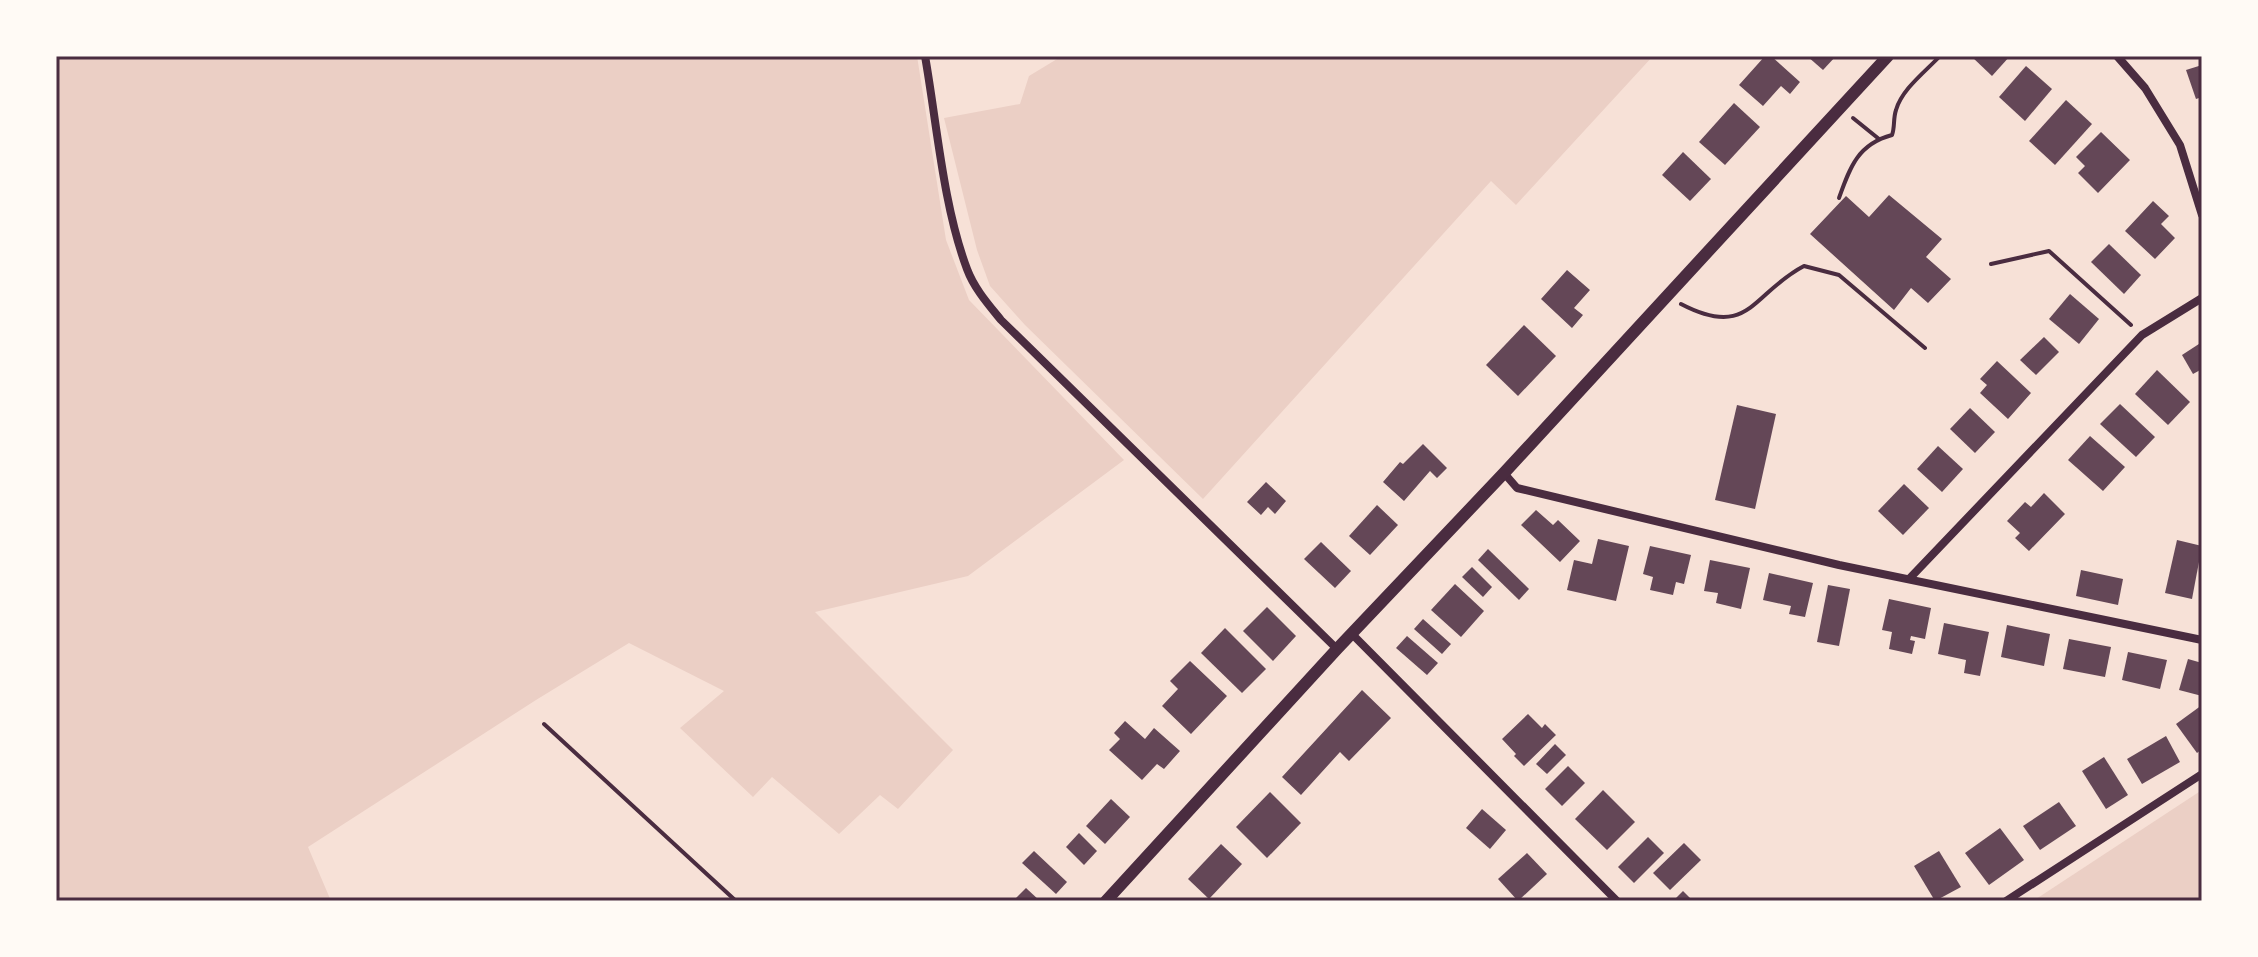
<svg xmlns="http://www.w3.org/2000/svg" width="2258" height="957" font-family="'Exo 2',sans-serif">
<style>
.green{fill:#ebcfc5}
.building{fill:#644757}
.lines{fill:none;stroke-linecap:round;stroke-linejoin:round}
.path{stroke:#4a2c40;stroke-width:4}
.service{stroke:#4a2c40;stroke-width:4}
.minor{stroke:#4a2c40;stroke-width:8}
.secondary{stroke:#4a2c40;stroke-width:12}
.neatline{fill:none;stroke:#4a2c40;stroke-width:3}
</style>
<rect width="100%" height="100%" fill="#f7e1d7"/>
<g class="green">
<polygon points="56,56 917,56 946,240 969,300 1124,460 968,576 815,612 953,750 898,809 880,795 839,834 772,777 753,797 680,728 724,691 629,643 536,700 308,847 331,901 56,901"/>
<polygon points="1062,56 1653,56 1516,205 1491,181 1203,499 1025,325 990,286 977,250 944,118 1020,104 1029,76"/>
<polygon points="2202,790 2202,901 2033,901"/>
</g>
<g class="building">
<polygon points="1765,56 1771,56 1800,82 1790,94 1781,86 1763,106 1739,85"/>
<polygon points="1807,56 1836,56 1823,70"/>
<polygon points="1971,56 2010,56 1992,76"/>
<polygon points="2202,65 2202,97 2196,99 2186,70"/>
<polygon points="2026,66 2052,89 2025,121 1999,97"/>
<polygon points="2066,100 2092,124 2055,165 2029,141"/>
<polygon points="1734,103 1760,127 1725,165 1699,142"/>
<polygon points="2101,132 2130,160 2098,193 2078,173 2085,166 2076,157"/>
<polygon points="1683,152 1711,179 1690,201 1662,175"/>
<polygon points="1889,195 1942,239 1926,257 1951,279 1928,303 1911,288 1894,310 1810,234 1846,196 1869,217"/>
<polygon points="2153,201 2169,216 2161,224 2175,238 2155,259 2125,231"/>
<polygon points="2109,244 2141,275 2124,294 2091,262"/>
<polygon points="1567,270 1590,290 1574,308 1583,315 1572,328 1541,299"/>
<polygon points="2070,294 2099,319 2079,344 2049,319"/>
<polygon points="1524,325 1556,356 1518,396 1486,365"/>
<polygon points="2044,337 2059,352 2036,375 2020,360"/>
<polygon points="2202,342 2202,369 2193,374 2182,355"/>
<polygon points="1997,361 2031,393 2008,419 1980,393 1987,385 1980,379"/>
<polygon points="2157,370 2190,402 2168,425 2135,394"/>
<polygon points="2120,404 2155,437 2136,457 2100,424"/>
<polygon points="1737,405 1776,414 1755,509 1715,500"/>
<polygon points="1970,408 1995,432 1975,453 1950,429"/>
<polygon points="2090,436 2125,467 2103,491 2068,460"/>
<polygon points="1423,444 1447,468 1437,478 1430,471 1404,501 1383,482 1400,462 1403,464"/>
<polygon points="1938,446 1963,469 1942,492 1917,469"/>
<polygon points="1266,482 1286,501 1275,514 1268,507 1261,515 1247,502"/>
<polygon points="1904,484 1929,508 1903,535 1878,511"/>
<polygon points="2044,493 2065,514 2029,551 2015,538 2020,533 2007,521 2025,502 2031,507"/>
<polygon points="1377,505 1398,525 1370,555 1349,536"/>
<polygon points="1536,510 1553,525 1558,520 1580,541 1560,562 1521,525"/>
<polygon points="1598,539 1629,546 1616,601 1567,590 1574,560 1592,564"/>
<polygon points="2177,540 2202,546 2192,599 2165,593"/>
<polygon points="1321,542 1351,571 1335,588 1304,559"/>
<polygon points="1650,546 1691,555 1684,584 1676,582 1673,595 1650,590 1653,577 1643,574"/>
<polygon points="1488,549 1529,589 1519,600 1478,560"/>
<polygon points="1710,560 1750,568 1741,609 1716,603 1718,593 1704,591"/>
<polygon points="1472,567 1492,587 1483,597 1462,577"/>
<polygon points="2081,570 2123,579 2118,605 2076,596"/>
<polygon points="1769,573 1813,583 1805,617 1789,614 1791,606 1763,600"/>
<polygon points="1455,584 1484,611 1461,637 1431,610"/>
<polygon points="1828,585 1850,589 1839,646 1817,642"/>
<polygon points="1889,599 1931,608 1925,639 1911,636 1910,640 1915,641 1912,654 1889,649 1892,632 1882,630"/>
<polygon points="1267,607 1296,636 1273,661 1243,631"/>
<polygon points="1423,619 1451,644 1442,654 1414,629"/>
<polygon points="1944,623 1989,632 1980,676 1964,673 1966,660 1938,654"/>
<polygon points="2007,625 2050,634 2044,666 2001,657"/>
<polygon points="1225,628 1266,669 1242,693 1201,653"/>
<polygon points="1407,636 1438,663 1427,675 1396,648"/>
<polygon points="2069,639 2111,647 2105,677 2063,669"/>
<polygon points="2128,652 2167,660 2160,689 2122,680"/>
<polygon points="2188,659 2202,663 2202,696 2179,690"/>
<polygon points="1190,661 1227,696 1191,734 1162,706 1178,689 1170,681"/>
<polygon points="1362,690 1391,718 1349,761 1340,752 1301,795 1282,777"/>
<polygon points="2202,705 2202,749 2197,753 2176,724"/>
<polygon points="1528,714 1542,728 1545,724 1556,735 1524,766 1514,756 1516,754 1502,739"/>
<polygon points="1125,721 1145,739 1154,728 1180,751 1164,769 1157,764 1142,780 1109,750 1120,739 1114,733"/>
<polygon points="2166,736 2180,762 2142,784 2127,759"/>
<polygon points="1555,744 1566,755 1547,774 1536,764"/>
<polygon points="2104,757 2128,795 2106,809 2082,771"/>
<polygon points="1568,766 1585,783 1562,806 1545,789"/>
<polygon points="1603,790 1635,822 1607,850 1575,819"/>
<polygon points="1270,792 1301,823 1267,858 1236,827"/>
<polygon points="1111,799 1130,817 1105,844 1086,826"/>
<polygon points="2059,802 2076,826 2040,850 2023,826"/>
<polygon points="1482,809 1506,830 1490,849 1466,828"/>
<polygon points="2000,828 2024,860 1989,885 1965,853"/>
<polygon points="1079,833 1097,851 1084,865 1066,847"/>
<polygon points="1648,837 1664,853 1634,883 1618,867"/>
<polygon points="1684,843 1701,860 1670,890 1653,873"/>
<polygon points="1221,844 1242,864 1209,899 1188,879"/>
<polygon points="1034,851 1067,882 1056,894 1022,863"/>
<polygon points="1939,851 1961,887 1935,901 1914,866"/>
<polygon points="1527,853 1547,874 1518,901 1498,879"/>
<polygon points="1026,888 1040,901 1013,901"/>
<polygon points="1683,891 1693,901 1673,901"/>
</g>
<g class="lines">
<g class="path">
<polyline points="1853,118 1879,139"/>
<path d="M1839,198C1850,167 1858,144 1892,135C1895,127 1893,119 1896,110C1902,89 1925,72 1940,56"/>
<polyline points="1991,264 2049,251 2131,325"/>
<path d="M1681,304C1750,340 1752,293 1804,266L1839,275L1925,348"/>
</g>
<polyline class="service" points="544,724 736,901"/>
<g class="minor">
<path d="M925,56C937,124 943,205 967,269C974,288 988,304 1001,320L1337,649"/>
<polyline points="2117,56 2145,88 2180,145 2202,215"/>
<polyline points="1504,473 1517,488 1839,565 2202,640"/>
<polyline points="1910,578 2142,335 2202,298"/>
<polyline points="1352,634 1617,901"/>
<polyline points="2006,901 2202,774"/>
</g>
<polyline class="secondary" points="1106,901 1337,649 1504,473 1888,56"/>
</g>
<rect width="2258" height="957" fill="none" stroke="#fffaf5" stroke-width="116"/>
<rect x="58" y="58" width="2142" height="841" class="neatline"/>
</svg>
